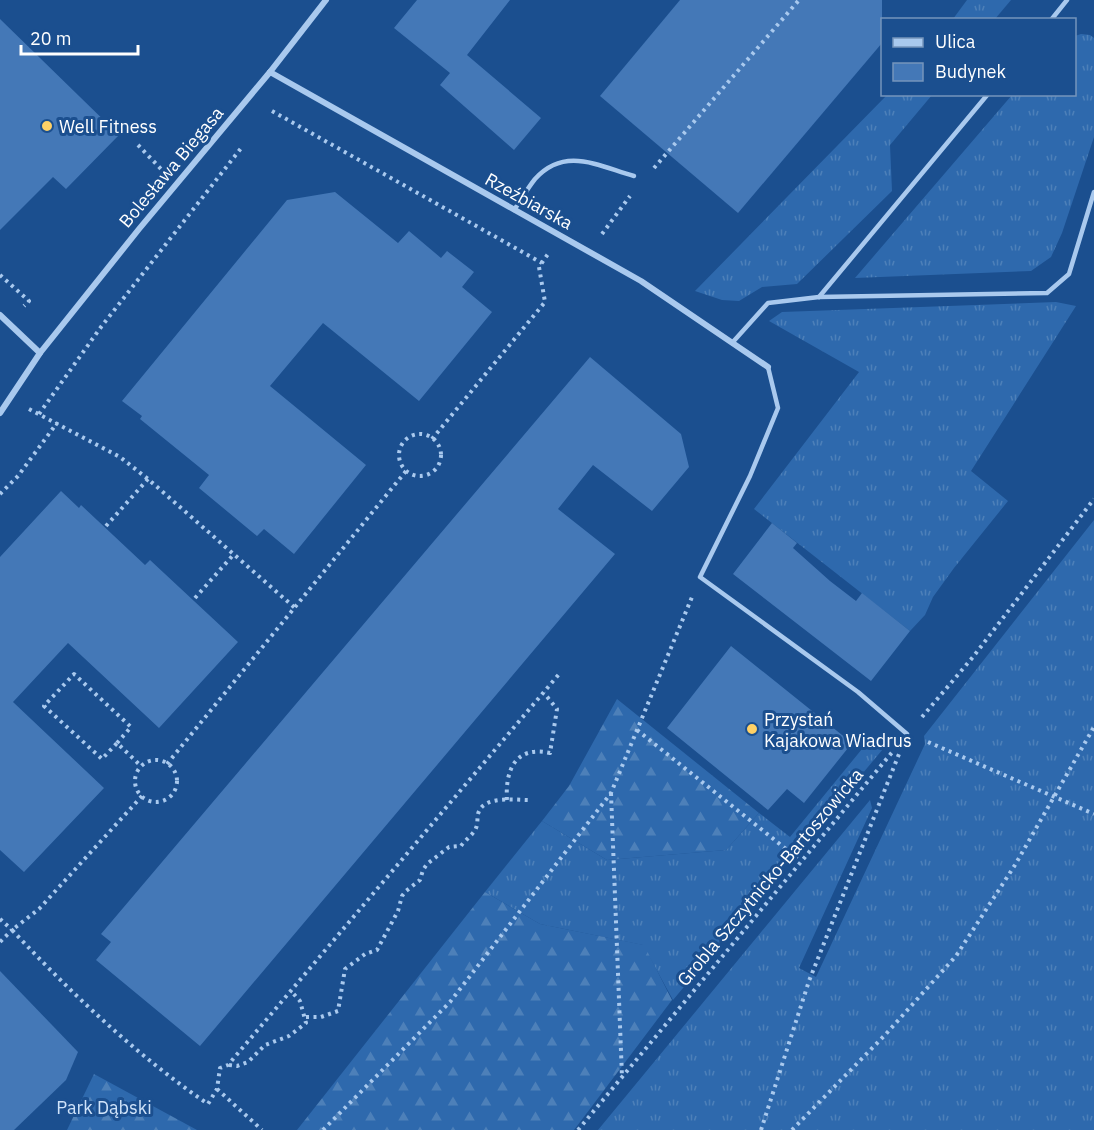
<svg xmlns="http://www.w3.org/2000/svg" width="1094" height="1130" font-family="'IBM Plex Sans',sans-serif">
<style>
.grass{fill:url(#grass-tufts)}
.forest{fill:url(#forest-firs)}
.building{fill:#4478b7}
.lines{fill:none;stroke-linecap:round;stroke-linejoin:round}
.path{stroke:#a9c9ee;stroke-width:4;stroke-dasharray:3 4.5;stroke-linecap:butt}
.lane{stroke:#a9c9ee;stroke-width:4.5}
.street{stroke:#a9c9ee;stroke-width:6}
.poi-dot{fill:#ffd166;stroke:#1b4f8f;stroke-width:2}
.labels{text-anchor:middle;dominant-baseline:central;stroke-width:6;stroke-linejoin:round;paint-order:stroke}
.poi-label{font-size:18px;fill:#fff;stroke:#1b4f8f;text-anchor:start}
.street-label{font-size:18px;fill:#fff;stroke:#1b4f8f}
.park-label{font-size:18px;fill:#cfe3fa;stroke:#1b4f8f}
</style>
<defs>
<pattern id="grass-tufts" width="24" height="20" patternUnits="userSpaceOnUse" patternTransform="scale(1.5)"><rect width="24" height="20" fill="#2e69ad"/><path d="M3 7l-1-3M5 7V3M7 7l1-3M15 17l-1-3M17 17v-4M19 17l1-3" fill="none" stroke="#4d80b9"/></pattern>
<pattern id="forest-firs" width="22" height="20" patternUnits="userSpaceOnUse" patternTransform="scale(1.5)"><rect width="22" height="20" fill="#2e69ad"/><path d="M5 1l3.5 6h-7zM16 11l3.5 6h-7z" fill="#4d80b9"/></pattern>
</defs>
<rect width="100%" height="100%" fill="#1b4f8f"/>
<g class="grass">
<polygon points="967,0 1011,0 995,19 953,19"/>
<polygon points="1081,34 1090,35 1094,38 1094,137 1062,233 1051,257 1031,271 855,278 1012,95 1074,94 1075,36"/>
<polygon points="887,95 932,95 890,145 892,191 797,284 762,287 739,301 722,300 695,291"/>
<polygon points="1056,302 1076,306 971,471 1008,501 954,568 933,597 925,615 910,631 754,509 859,372 769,321 782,312"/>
<polygon points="1094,520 1094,1130 598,1130 870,800 872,808 799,968 816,977 925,744 924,736"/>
<polygon points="871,738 883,749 673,1000 643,945 540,924 485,892 542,821 607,860 726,850 759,813 790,837"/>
</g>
<g class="forest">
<polygon points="617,699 759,813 726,850 607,860 542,821 569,786"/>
<polygon points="485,892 540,924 644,945 672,1000 574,1130 297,1130"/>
<polygon points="94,1074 197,1130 67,1130"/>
</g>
<g class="building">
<polygon points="417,0 510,0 467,55 541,118 514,150 440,85 450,73 394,28"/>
<polygon points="680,0 882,0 882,43 738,213 600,96"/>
<polygon points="0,19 119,135 66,189 53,177 0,230"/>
<polygon points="335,192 398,243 409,231 441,258 447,251 474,272 462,287 492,312 419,401 323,323 270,386 366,465 294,554 264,529 257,536 199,488 209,475 140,419 142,416 122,401 287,200"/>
<polygon points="590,357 681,434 689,467 652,511 593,465 558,509 615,554 200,1046 96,960 111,942 101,934"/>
<polygon points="61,491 79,508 81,505 145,565 150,560 238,642 159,728 68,643 13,702 104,788 24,872 0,850 0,557"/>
<polygon points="772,523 797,543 793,548 830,581 856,601 862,593 910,631 871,681 733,574"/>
<polygon points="731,646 852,743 804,803 787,789 768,810 667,728"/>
<polygon points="0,971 78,1052 66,1080 14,1130 0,1130"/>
</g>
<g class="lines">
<g class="path">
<polyline points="272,111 542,263"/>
<polyline points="138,145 161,169"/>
<polyline points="654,168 799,0"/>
<polyline points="602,234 630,196"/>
<polyline points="0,275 29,301 24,306"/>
<polyline points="29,409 120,457 148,479 295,608"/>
<polyline points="39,414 101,327 242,147"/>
<circle cx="420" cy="455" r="21"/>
<polyline points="432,439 545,302 539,267 548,254"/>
<polyline points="0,494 18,476 57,423"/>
<polyline points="106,526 148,479"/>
<polyline points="195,598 234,554"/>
<polyline points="922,717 973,657 1094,499"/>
<polyline points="637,730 801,861"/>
<polyline points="928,742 1094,814"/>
<polyline points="117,743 131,727 74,674 44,706 102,759 117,743 141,766"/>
<circle cx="156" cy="781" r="21"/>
<polyline points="167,764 406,471"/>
<polyline points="611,793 622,1077"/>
<path d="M142,796L39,909L12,930C71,993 136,1055 208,1104L217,1089L220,1068L228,1065L560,673"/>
<path d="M507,800C505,771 515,745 550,753L557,709L544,693"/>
<polyline points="0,919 12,930 0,942"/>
<path d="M306,1017H321L338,1011L345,969L365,954L377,950L398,911L402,896L406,891L420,880L423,870L427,864L449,847L461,846C465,840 474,834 476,828C478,824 477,818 478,814C483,795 514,800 529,800"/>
<polyline points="229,1065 237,1066 248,1062 265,1045 289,1036 306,1023 300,1001 291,991"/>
<polyline points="217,1089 262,1130"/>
<polyline points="323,1130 450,1002 611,793 692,597"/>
<polyline points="578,1130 894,750"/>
<polyline points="761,1130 809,981 899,754"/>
<polyline points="792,1130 885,1035 956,956 1015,865 1094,727"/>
</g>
<g class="lane">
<polyline points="1051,20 1067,0"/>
<path d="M514,210C521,200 527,189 535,179C565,146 598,166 634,176"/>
<polyline points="819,297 988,94"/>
<polyline points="732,343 768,303 819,297 1047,293 1069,274 1094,192"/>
<polyline points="768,367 778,408 750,476 700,577 858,692 907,734"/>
</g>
<g class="street">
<polyline points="270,72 641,281 768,367"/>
<polyline points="0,315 40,353"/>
<polyline points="0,413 40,353 139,229 270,72 326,0"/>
</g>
</g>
<g class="poi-dot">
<circle cx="47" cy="126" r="6"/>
<circle cx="752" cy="729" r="6"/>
</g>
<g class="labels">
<g class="poi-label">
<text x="59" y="126">Well Fitness</text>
<text x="764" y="719">Przystań<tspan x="764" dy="21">Kajakowa Wiadrus</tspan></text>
</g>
<g class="street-label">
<text transform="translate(171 167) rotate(-50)">Bolesława Biegasa</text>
<text transform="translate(529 201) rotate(29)">Rzeźbiarska</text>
<text transform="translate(770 877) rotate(-50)">Grobla Szczytnicko-Bartoszowicka</text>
</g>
<g class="park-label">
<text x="104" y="1107">Park Dąbski</text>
</g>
</g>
<rect x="881" y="18" width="195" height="78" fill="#1b4f8f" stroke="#7695bc" stroke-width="1.5"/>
<rect x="893" y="38" width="30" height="9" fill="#a9c9ee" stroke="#7695bc" stroke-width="1.5"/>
<text x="935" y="48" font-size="18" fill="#ffffff">Ulica</text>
<rect x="893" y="63" width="30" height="18" fill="#4478b7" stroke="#7695bc" stroke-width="1.5"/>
<text x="935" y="78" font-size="18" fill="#ffffff">Budynek</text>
<path d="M21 45v9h117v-9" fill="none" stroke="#ffffff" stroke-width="3"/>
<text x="30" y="45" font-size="18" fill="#ffffff" stroke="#1b4f8f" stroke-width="4.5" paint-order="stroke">20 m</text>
</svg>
